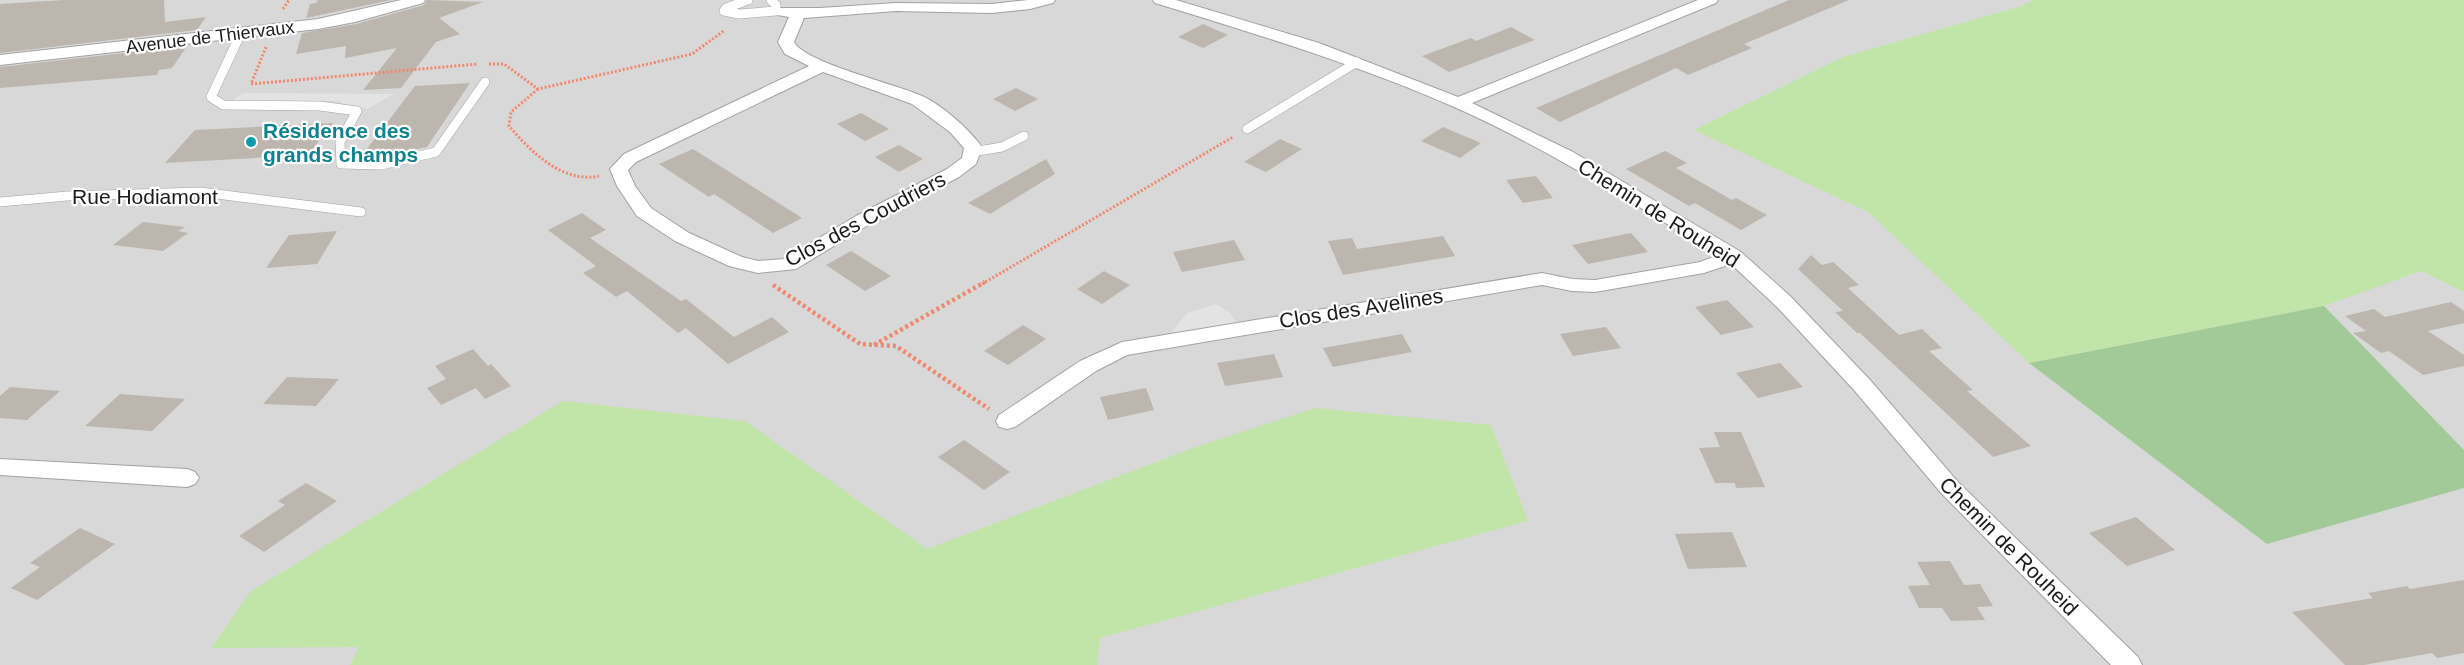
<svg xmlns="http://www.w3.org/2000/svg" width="2464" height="665" font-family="Arial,sans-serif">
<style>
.residential{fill:#d9d8d8}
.grass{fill:#c1e5a9}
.forest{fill:#a2ca98}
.parking{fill:#e3e3e3}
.building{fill:#bcb6ae}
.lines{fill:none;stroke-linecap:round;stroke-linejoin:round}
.service-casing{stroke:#a2a2a2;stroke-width:10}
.minor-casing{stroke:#a2a2a2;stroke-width:2}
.path-far1{stroke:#f1876d;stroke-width:3;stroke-dasharray:2 2;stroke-linecap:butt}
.path{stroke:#f1876d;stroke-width:4.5;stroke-dasharray:3 3;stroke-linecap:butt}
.service{stroke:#fff;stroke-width:9}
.minor{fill:#fff;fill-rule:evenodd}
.culture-dot{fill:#0f9aa8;stroke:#fff;stroke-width:2}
.labels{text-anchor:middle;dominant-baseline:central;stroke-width:4.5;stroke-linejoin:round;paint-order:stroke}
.far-street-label{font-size:18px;fill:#1b1b1b;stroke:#fff}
.culture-label{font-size:21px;font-weight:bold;fill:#0d838f;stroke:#fff;text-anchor:start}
.street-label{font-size:21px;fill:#1b1b1b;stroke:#fff}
</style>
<rect width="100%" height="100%" fill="#eceae1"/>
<rect class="residential" x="0" y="0" width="2464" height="665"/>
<g class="grass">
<polygon points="2034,0 2464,0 2464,292 2421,271 2324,306 2029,363 1868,212 1694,130 1843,57 2018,7"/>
<polygon points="563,401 745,421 927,549 1193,448 1315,408 1491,425 1528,521 1100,638 1097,665 350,665 359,647 211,648 251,591"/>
</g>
<polygon class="forest" points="2324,306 2464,450 2464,488 2267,544 2029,363"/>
<g class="parking">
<polygon points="243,93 394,94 367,109 335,101 232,101"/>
<polygon points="1216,304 1229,312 1241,328 1165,340 1187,313"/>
</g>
<g class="building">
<polygon points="64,0 164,0 165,22 206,17 197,30 0,53 0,4"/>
<polygon points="318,0 391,0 306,18 310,4 316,3"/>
<polygon points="427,0 483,2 439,18 460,34 436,42 401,88 363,90 397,48 345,58 346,46 296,54 302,33 356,24 424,5"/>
<polygon points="1789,0 1849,0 1744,44 1752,48 1688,75 1676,68 1560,122 1536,108"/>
<polygon points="1203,24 1228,35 1203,48 1178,37"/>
<polygon points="1511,27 1535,40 1449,72 1422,56 1471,38 1476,41"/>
<polygon points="187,46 172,68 159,70 157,75 0,88 0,67"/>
<polygon points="470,83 427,147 405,152 363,154 415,86"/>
<polygon points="1016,88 1038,99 1015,111 993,99"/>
<polygon points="861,113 889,129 865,141 837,124"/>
<polygon points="333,123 308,155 165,163 195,130"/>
<polygon points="1443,127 1481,143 1460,158 1421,141"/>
<polygon points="1280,139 1302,149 1266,172 1244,162"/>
<polygon points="899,145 923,159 899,172 875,157"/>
<polygon points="693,149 728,171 802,218 773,233 714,194 709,197 659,164"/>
<polygon points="1665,151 1687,163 1676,168 1732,200 1736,198 1767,215 1741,230 1695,203 1689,206 1626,169"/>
<polygon points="1046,159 1055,174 990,214 968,203"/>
<polygon points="1536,176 1553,198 1523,203 1506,180"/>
<polygon points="582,213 606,230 590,238 681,301 686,299 734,337 772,317 789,332 728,364 686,328 678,333 627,291 616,297 583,273 596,266 548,230"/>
<polygon points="143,222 185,227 178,231 188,233 163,251 113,245"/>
<polygon points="337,231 317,264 266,268 289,235"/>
<polygon points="1631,233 1648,252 1588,264 1572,245"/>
<polygon points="1443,236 1455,256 1343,275 1328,241 1352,238 1357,249"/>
<polygon points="1234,240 1245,260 1182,272 1173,252"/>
<polygon points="851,251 891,276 865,291 826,265"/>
<polygon points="1811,255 1822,265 1833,262 1859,285 1848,288 1899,335 1922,329 1942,348 1929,351 1973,390 1967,391 2031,446 1993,457 1860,333 1857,333 1835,312 1843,311 1798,269"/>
<polygon points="1104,271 1130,285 1102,304 1077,289"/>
<polygon points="1727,300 1754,327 1721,335 1695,307"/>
<polygon points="2451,302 2464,311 2464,323 2428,331 2464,355 2464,366 2423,375 2389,351 2381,353 2353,333 2366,331 2345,316 2374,309 2385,317"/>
<polygon points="1023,325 1046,339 1008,365 984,351"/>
<polygon points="1606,327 1621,348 1573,356 1560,334"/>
<polygon points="1402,334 1412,352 1333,367 1323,348"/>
<polygon points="473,349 488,366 491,364 511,386 485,399 476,388 441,405 427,388 446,379 435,366"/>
<polygon points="1274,354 1283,377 1225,386 1217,363"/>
<polygon points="1780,363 1803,387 1758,398 1736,373"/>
<polygon points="287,377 339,379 316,406 263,404"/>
<polygon points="10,387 60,391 27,420 0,418 0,396"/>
<polygon points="1146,388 1154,410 1108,420 1100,397"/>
<polygon points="120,394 185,399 152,431 85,426"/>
<polygon points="1714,432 1741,432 1765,487 1736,488 1735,483 1715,483 1699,448 1720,447"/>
<polygon points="964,440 1010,472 984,490 938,457"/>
<polygon points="306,483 337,501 264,552 239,536 285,505 278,501"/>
<polygon points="2136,517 2175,550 2127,566 2089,533"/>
<polygon points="80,528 115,544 37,600 11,588 40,567 30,563"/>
<polygon points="1732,532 1747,567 1688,569 1675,534"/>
<polygon points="1950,561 1964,585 1980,584 1993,606 1977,607 1985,620 1951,621 1942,608 1919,608 1908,586 1930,585 1917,562"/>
<polygon points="2464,580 2464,653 2437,658 2432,653 2364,665 2345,665 2292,612 2373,598 2368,593 2407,586 2410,589"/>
</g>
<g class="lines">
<defs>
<g id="service">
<polyline points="748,0 726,8 724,11 739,14 776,11 776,5 771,0"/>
<polyline points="241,33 211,97 223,105 320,106 357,111 340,142 341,164 381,165 436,152 485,82"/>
<polyline points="1247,129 1357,62"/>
<polyline points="972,152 1002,147 1024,136"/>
<polyline points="0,202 67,196 200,192 361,212"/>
</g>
<g id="minor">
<polygon points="401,0 425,0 423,3 355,22 318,29 0,65 0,55 318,19"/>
<path d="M1028,0H1055L1053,3L1030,9L992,13L896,11L804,18L794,42C805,63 896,84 922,96C942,105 969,129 982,147L976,164L959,177L870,224L796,269L758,273L729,266L675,241L637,216L617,186L610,169L624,154L809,66L785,54L778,42L789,17L771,14L768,11L771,8H820L896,3L992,4ZM823,72L912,104L950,132L964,148L962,158L947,169L856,216L784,259L758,261L742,257L689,233L651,208L635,186L628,170L636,162Z"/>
<path d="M1153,0H1176L1319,43L1458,97L1698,0H1718L1716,3L1472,103L1573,152L1741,252L1791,297L1870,380L1958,482L2138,657L2142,665H2111L1942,494L1854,390L1777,307L1731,264L1704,273L1595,292L1572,291L1542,285L1127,355L1096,371L1015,427L1007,429L999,427L996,421L999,415L1080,361L1122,342L1542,273L1572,279L1595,280L1700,262L1718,255C1631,202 1545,147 1452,106C1355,64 1256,34 1155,3Z"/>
<polygon points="0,459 187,469 195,472 199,478 195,484 187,487 0,475"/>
</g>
</defs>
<use href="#service" class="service-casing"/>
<use href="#minor" class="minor-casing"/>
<g class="path-far1">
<polyline points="283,9 289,0"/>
<polyline points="266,47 251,84 478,64"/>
<polyline points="489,64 504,64 538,89 692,54 725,30"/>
<path d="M538,89L511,112L509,126C530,151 563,184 599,176"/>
<polyline points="982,284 1233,137"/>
</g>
<g class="path">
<polyline points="773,285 860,344 896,346 989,409"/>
<polyline points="874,345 985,282"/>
</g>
<use href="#service" class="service"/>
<use href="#minor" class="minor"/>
</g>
<circle class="culture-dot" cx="251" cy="142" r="6"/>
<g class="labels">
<g class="far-street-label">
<text transform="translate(210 37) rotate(-7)">Avenue de Thiervaux</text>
</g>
<g class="culture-label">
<text x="263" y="130">Résidence des<tspan x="263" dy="24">grands champs</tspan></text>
</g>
<g class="street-label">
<text x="145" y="196">Rue Hodiamont</text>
<text transform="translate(1659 213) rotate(32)">Chemin de Rouheid</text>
<text transform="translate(865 219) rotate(-28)">Clos des Coudriers</text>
<text transform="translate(1361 308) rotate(-9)">Clos des Avelines</text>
<text transform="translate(2009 546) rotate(45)">Chemin de Rouheid</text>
</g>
</g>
</svg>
